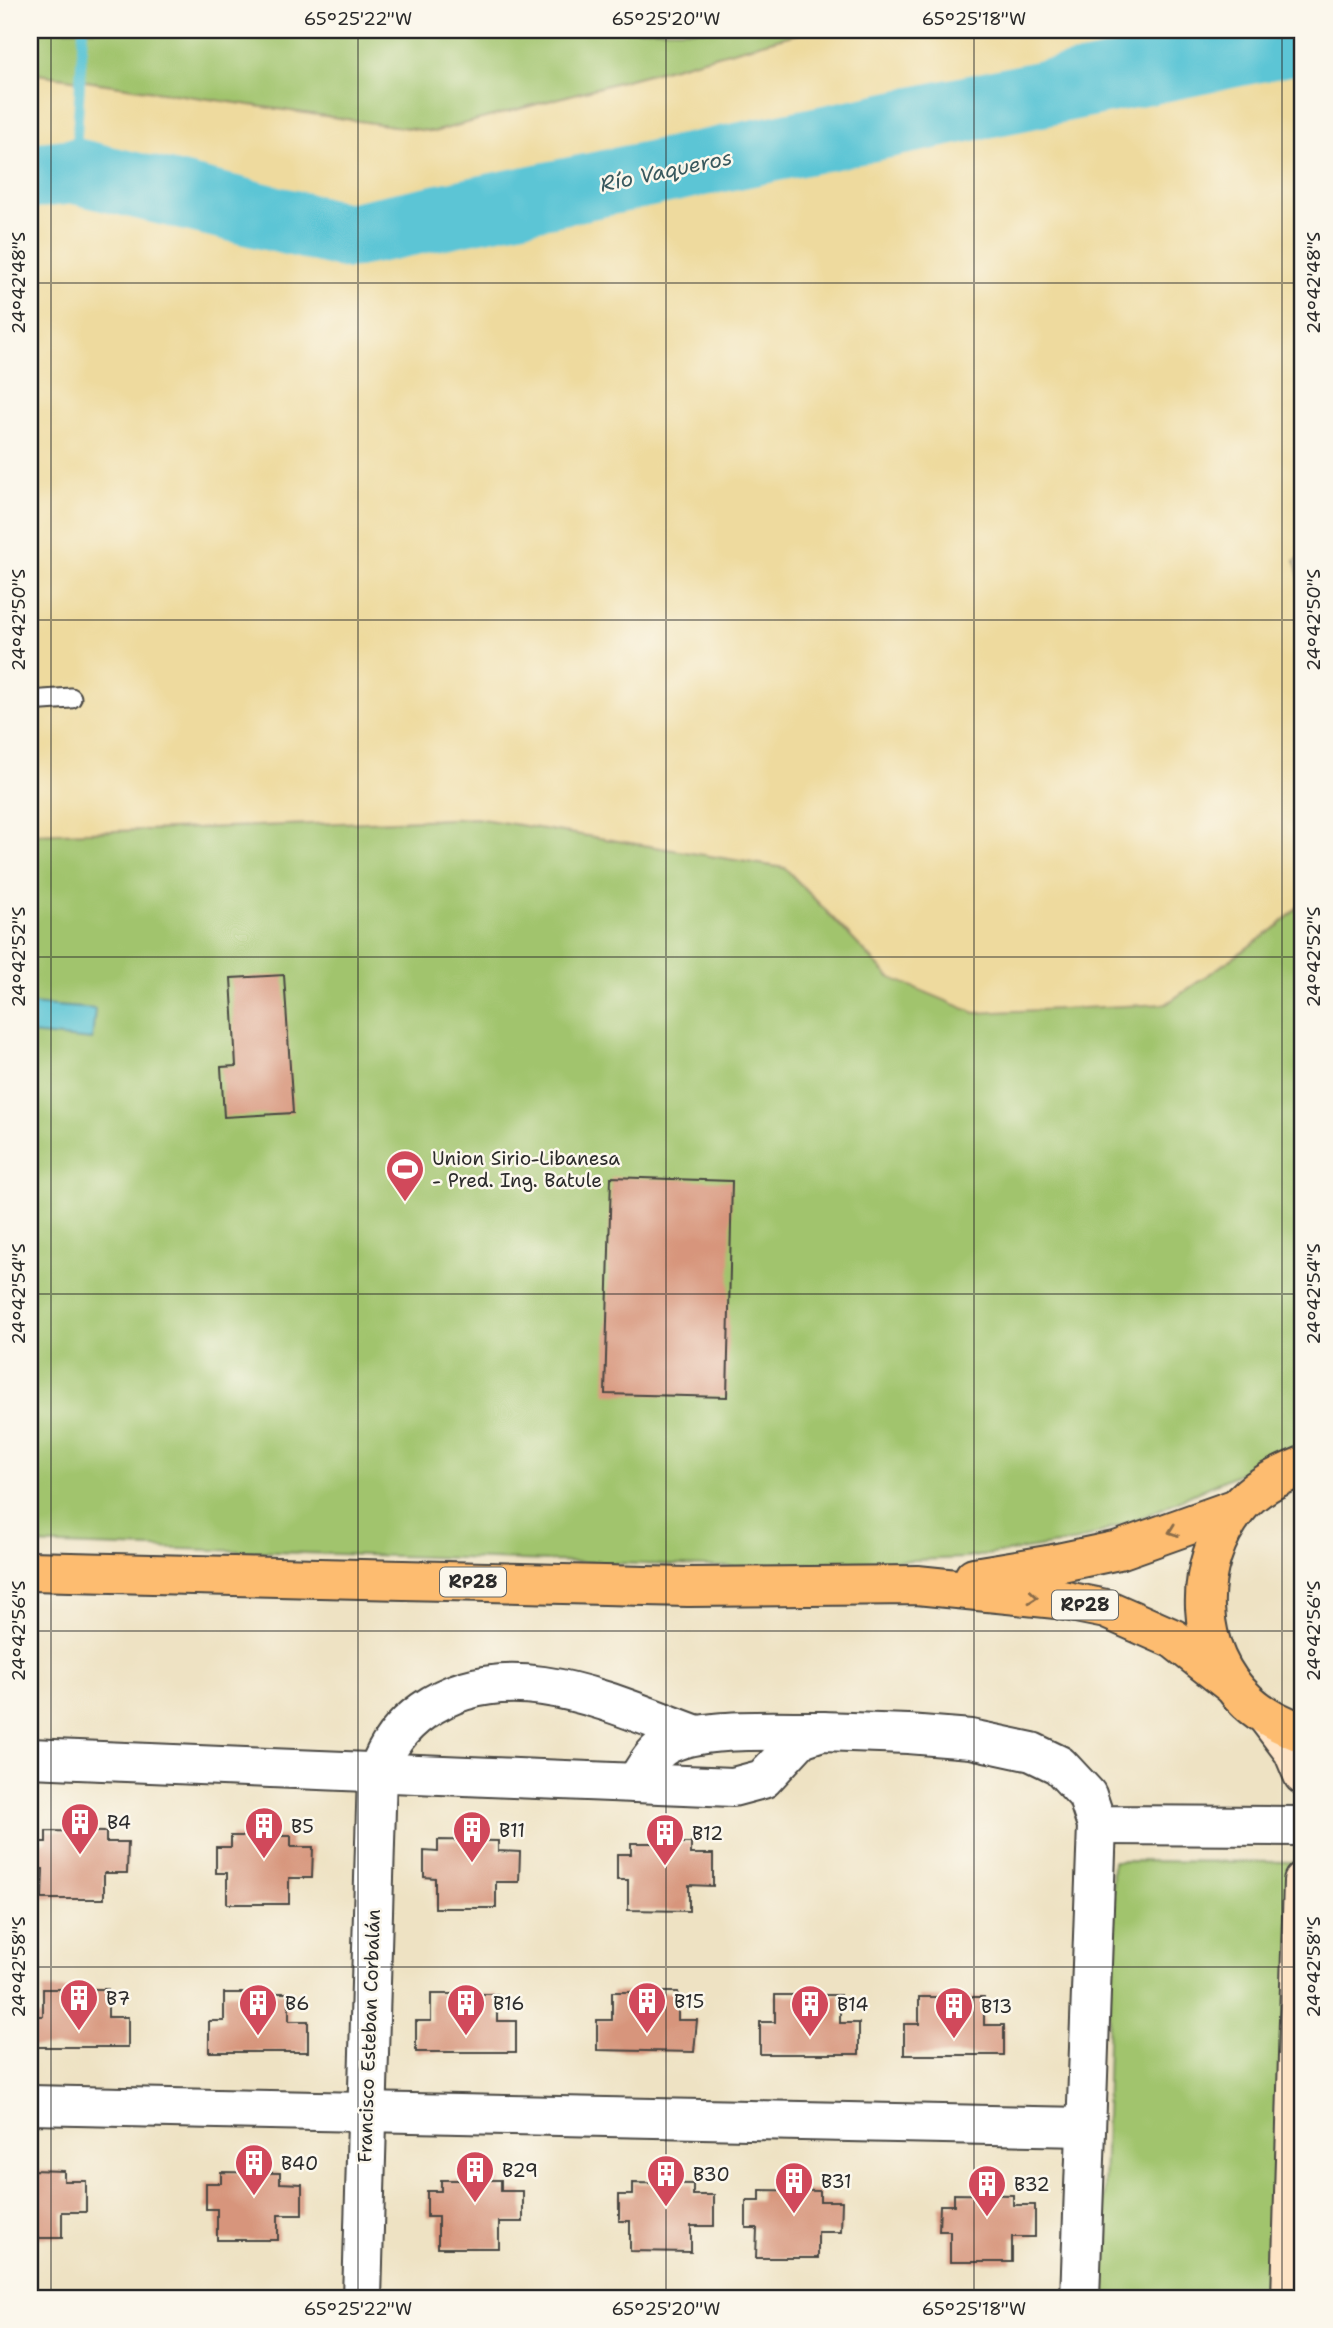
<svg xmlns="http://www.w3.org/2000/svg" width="1333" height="2328" font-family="'Shantell Sans',sans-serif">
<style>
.green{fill:#a1c46d;stroke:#66784c;stroke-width:2}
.sand{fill:#eeda9e;stroke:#8c8264;stroke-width:2}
.water{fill:#5bc5d5;stroke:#437880;stroke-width:2}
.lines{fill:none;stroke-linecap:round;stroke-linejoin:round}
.stream{stroke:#5bc5d5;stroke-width:10}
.river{stroke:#5bc5d5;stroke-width:66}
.building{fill:#d7957b}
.service-casing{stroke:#484642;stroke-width:23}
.minor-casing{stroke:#484642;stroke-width:42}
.secondary-casing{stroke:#484642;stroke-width:42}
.primary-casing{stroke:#484642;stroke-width:42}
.service{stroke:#fff;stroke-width:19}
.minor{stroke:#fff;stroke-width:38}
.secondary{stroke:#fee4c6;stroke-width:38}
.primary{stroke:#fdbc70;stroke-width:38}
.oneway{stroke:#8a6c4a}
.ticks{fill:none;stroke:#2b2b2b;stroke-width:2;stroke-opacity:0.45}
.labels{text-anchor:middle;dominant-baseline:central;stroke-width:5;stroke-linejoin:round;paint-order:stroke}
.shield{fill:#fbf7ec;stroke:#696865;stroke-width:2}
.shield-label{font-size:18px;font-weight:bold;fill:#2b2b2b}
.poi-label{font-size:19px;fill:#2b2b2b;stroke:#fbf7ec;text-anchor:start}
.street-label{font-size:19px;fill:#2b2b2b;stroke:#fbf7ec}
.water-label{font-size:21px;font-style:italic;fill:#39595e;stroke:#fbf7ec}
.neatline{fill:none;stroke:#2b2b2b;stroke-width:2.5}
.ticks-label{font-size:18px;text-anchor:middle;fill:#2b2b2b}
</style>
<rect width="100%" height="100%" fill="#fbf7ec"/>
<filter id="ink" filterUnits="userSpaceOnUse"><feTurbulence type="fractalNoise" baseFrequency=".0143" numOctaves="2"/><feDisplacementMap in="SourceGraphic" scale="14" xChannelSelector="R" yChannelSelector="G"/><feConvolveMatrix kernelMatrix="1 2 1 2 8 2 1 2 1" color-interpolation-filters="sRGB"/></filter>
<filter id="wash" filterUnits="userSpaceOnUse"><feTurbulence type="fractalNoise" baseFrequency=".00686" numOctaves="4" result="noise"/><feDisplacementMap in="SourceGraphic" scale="28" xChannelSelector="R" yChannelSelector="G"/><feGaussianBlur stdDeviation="1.57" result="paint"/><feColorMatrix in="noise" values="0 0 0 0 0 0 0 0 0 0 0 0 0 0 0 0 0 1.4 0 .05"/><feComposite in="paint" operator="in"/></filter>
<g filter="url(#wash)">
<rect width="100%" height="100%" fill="#eee2c3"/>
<g class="green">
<polygon points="30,30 811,30 434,132 30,73"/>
<polygon points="476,818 785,868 889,977 1166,1004 1277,927 1303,902 1303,1447 1290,1450 1143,1517 1078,1541 966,1558 735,1567 30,1544 30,834"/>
<polygon points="1113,1861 1303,1862 1303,2298 1101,2298"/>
</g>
<polygon class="sand" points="811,30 1303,30 1303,557 1295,561 1303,593 1303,902 1277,927 1166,1004 975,1013 889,977 785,868 476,818 30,834 30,73 434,132"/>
<polygon class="water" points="30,1004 95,1009 92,1040 30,1034"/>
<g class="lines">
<polyline class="stream" points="75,171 83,30"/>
<polyline class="river" points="30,176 75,171 347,236 1303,40"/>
</g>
<g id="blocks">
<g class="building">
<polygon points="284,975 293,1113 224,1117 221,1067 236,1066 231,978"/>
<polygon points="611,1177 732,1181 727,1397 605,1394"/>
<polygon points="46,1831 106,1832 106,1842 128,1842 127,1873 104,1873 104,1899 42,1899 43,1869 31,1869 32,1842 46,1842"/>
<polygon points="231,1836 291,1836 291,1847 313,1847 312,1878 289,1878 289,1904 227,1904 227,1873 216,1873 216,1847 231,1847"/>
<polygon points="438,1840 498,1841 498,1851 520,1852 519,1882 496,1882 496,1908 435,1908 435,1878 424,1877 424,1851 438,1852"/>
<polygon points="631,1843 691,1843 691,1854 713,1854 713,1886 689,1885 689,1911 628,1910 628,1880 617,1880 617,1854 631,1854"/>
<polygon points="43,1989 108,1989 108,2017 128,2017 128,2047 30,2047 30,2016 43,2016"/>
<polygon points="612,1992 678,1992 678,2020 697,2020 694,2052 597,2050 597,2020 612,2020"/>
<polygon points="224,1993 289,1993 289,2021 308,2021 308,2052 209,2052 209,2021 224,2021"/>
<polygon points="431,1994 497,1994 497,2021 516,2021 516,2052 416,2052 416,2021 431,2021"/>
<polygon points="775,1995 840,1995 840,2023 859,2023 859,2054 760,2054 760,2022 775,2022"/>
<polygon points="919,1997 984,1997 984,2025 1004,2025 1004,2055 904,2055 904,2024 919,2024"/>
<polygon points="30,2170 64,2171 64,2181 86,2181 86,2212 62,2212 62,2238 30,2238"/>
<polygon points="221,2172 280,2173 280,2183 302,2184 302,2215 278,2215 278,2240 217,2240 217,2209 206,2209 206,2183 221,2183"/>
<polygon points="441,2180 501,2180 501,2191 523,2191 523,2222 499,2222 499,2248 438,2248 438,2217 427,2217 427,2191 441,2191"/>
<polygon points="633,2183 693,2184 693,2195 714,2195 714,2226 691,2226 691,2252 630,2251 630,2221 619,2221 619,2195 633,2195"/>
<polygon points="760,2190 820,2191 820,2201 842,2201 841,2232 818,2232 818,2258 756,2258 757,2228 746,2228 746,2201 760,2201"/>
<polygon points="954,2194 1013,2195 1013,2205 1035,2205 1035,2237 1012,2237 1012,2262 950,2262 950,2231 939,2231 940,2205 954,2205"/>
</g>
</g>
</g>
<g filter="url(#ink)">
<use href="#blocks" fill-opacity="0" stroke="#484642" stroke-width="2"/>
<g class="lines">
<defs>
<polyline id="service" points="30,701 71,698"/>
<g id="minor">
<polyline points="30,1758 733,1787 763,1779 801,1738 822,1731 908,1734 971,1739 1032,1752 1059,1765 1087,1795 1097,1825 1303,1826"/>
<path d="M635,1783C642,1773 648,1761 657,1752C684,1724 783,1732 822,1731"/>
<polyline points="30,2105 1085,2127"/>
<path d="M362,2298L377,1773C386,1747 400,1727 423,1711C507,1651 612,1704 697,1735"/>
<polyline points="1080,2298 1097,1825"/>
</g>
<g id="secondary">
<polyline points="1268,1718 1293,1751 1303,1775"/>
<polyline points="1291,2298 1303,1881"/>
</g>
<g id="primary">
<path d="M1303,1466C1279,1476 1254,1487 1237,1509C1192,1565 1193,1652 1248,1702C1264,1717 1284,1725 1303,1733"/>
<polyline points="30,1571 688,1587 917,1585 1056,1599 1106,1609 1174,1639 1231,1684"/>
<polyline points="974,1577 1048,1565 1119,1550 1237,1508"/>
</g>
</defs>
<use href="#service" class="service-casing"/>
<use href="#minor" class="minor-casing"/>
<use href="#secondary" class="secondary-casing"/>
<use href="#primary" class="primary-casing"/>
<use href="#service" class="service"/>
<use href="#minor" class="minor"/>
<use href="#secondary" class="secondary"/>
<use href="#primary" class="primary"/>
</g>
<defs><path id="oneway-chevron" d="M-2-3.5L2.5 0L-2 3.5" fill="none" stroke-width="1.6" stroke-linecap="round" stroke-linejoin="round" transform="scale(1.75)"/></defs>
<g class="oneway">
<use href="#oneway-chevron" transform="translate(1173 1531) rotate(160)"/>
<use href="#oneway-chevron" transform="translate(1033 1597) rotate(5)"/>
</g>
</g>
<path class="ticks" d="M51,30V2298M358,30V2298M666,30V2298M974,30V2298M1282,30V2298M30,283H1303M30,620H1303M30,957H1303M30,1294H1303M30,1631H1303M30,1967H1303"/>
<defs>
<symbol id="stadium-pin" viewBox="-11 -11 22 30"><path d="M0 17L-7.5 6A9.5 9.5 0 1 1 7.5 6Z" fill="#d1495b" stroke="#fbf7ec"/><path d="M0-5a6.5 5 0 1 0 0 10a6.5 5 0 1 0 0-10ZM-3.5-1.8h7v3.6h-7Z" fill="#fff"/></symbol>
<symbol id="building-pin" viewBox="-11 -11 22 30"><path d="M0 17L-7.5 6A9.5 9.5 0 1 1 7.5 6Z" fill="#d1495b" stroke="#fbf7ec"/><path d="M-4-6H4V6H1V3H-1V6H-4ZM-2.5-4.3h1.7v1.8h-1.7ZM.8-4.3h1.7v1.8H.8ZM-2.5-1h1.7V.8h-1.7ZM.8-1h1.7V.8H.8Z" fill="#fff"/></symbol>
</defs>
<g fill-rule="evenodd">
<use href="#stadium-pin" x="383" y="1147" width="44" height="60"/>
<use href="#building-pin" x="58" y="1800" width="44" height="60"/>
<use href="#building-pin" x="242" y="1804" width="44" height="60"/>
<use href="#building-pin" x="450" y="1808" width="44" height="60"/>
<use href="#building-pin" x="643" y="1811" width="44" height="60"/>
<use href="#building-pin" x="57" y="1976" width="44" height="60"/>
<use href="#building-pin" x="625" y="1979" width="44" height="60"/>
<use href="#building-pin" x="236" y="1981" width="44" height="60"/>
<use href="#building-pin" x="444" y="1981" width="44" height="60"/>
<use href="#building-pin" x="788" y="1982" width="44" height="60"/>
<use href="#building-pin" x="932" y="1984" width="44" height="60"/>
<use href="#building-pin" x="232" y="2141" width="44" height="60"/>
<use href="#building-pin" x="453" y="2148" width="44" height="60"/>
<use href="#building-pin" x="644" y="2152" width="44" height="60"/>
<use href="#building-pin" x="772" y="2159" width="44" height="60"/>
<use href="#building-pin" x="965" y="2162" width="44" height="60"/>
</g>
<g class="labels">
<g class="shield">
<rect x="440" y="1567.5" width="66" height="29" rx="5"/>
<rect x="1052" y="1590.5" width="66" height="29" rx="5"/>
</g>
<g class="shield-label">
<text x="473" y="1582">RP28</text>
<text x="1085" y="1605">RP28</text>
</g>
<g class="poi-label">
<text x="432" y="1158">Union Sirio-Libanesa<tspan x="432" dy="22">- Pred. Ing. Batule</tspan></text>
<text x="107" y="1822">B4</text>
<text x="291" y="1826">B5</text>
<text x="499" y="1830">B11</text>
<text x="692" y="1833">B12</text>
<text x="106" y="1998">B7</text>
<text x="674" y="2001">B15</text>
<text x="285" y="2003">B6</text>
<text x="493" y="2003">B16</text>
<text x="837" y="2004">B14</text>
<text x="981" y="2006">B13</text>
<text x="281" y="2163">B40</text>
<text x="502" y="2170">B29</text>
<text x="693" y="2174">B30</text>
<text x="821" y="2181">B31</text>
<text x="1014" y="2184">B32</text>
</g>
<g class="street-label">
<text transform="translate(369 2036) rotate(-88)">Francisco Esteban Corbalán</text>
</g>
<g class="water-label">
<text transform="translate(666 171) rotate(-12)">Río Vaqueros</text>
</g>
</g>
<rect width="1333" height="2328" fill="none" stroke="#fbf7ec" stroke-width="77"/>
<rect x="38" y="38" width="1256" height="2252" class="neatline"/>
<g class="ticks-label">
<text x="358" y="25">65°25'22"W</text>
<text x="666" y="25">65°25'20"W</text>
<text x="974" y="25">65°25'18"W</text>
<text transform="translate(19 283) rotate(-90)" y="6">24°42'48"S</text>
<text transform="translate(1314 283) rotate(-90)" y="6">24°42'48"S</text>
<text transform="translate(19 620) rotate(-90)" y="6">24°42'50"S</text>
<text transform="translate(1314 620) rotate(-90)" y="6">24°42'50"S</text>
<text transform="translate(19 957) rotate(-90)" y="6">24°42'52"S</text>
<text transform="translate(1314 957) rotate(-90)" y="6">24°42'52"S</text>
<text transform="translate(19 1294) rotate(-90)" y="6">24°42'54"S</text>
<text transform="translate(1314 1294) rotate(-90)" y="6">24°42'54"S</text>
<text transform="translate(19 1631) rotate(-90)" y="6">24°42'56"S</text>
<text transform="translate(1314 1631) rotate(-90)" y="6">24°42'56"S</text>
<text transform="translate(19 1967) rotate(-90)" y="6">24°42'58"S</text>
<text transform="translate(1314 1967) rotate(-90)" y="6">24°42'58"S</text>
<text x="358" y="2315">65°25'22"W</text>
<text x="666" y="2315">65°25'20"W</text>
<text x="974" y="2315">65°25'18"W</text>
</g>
</svg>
